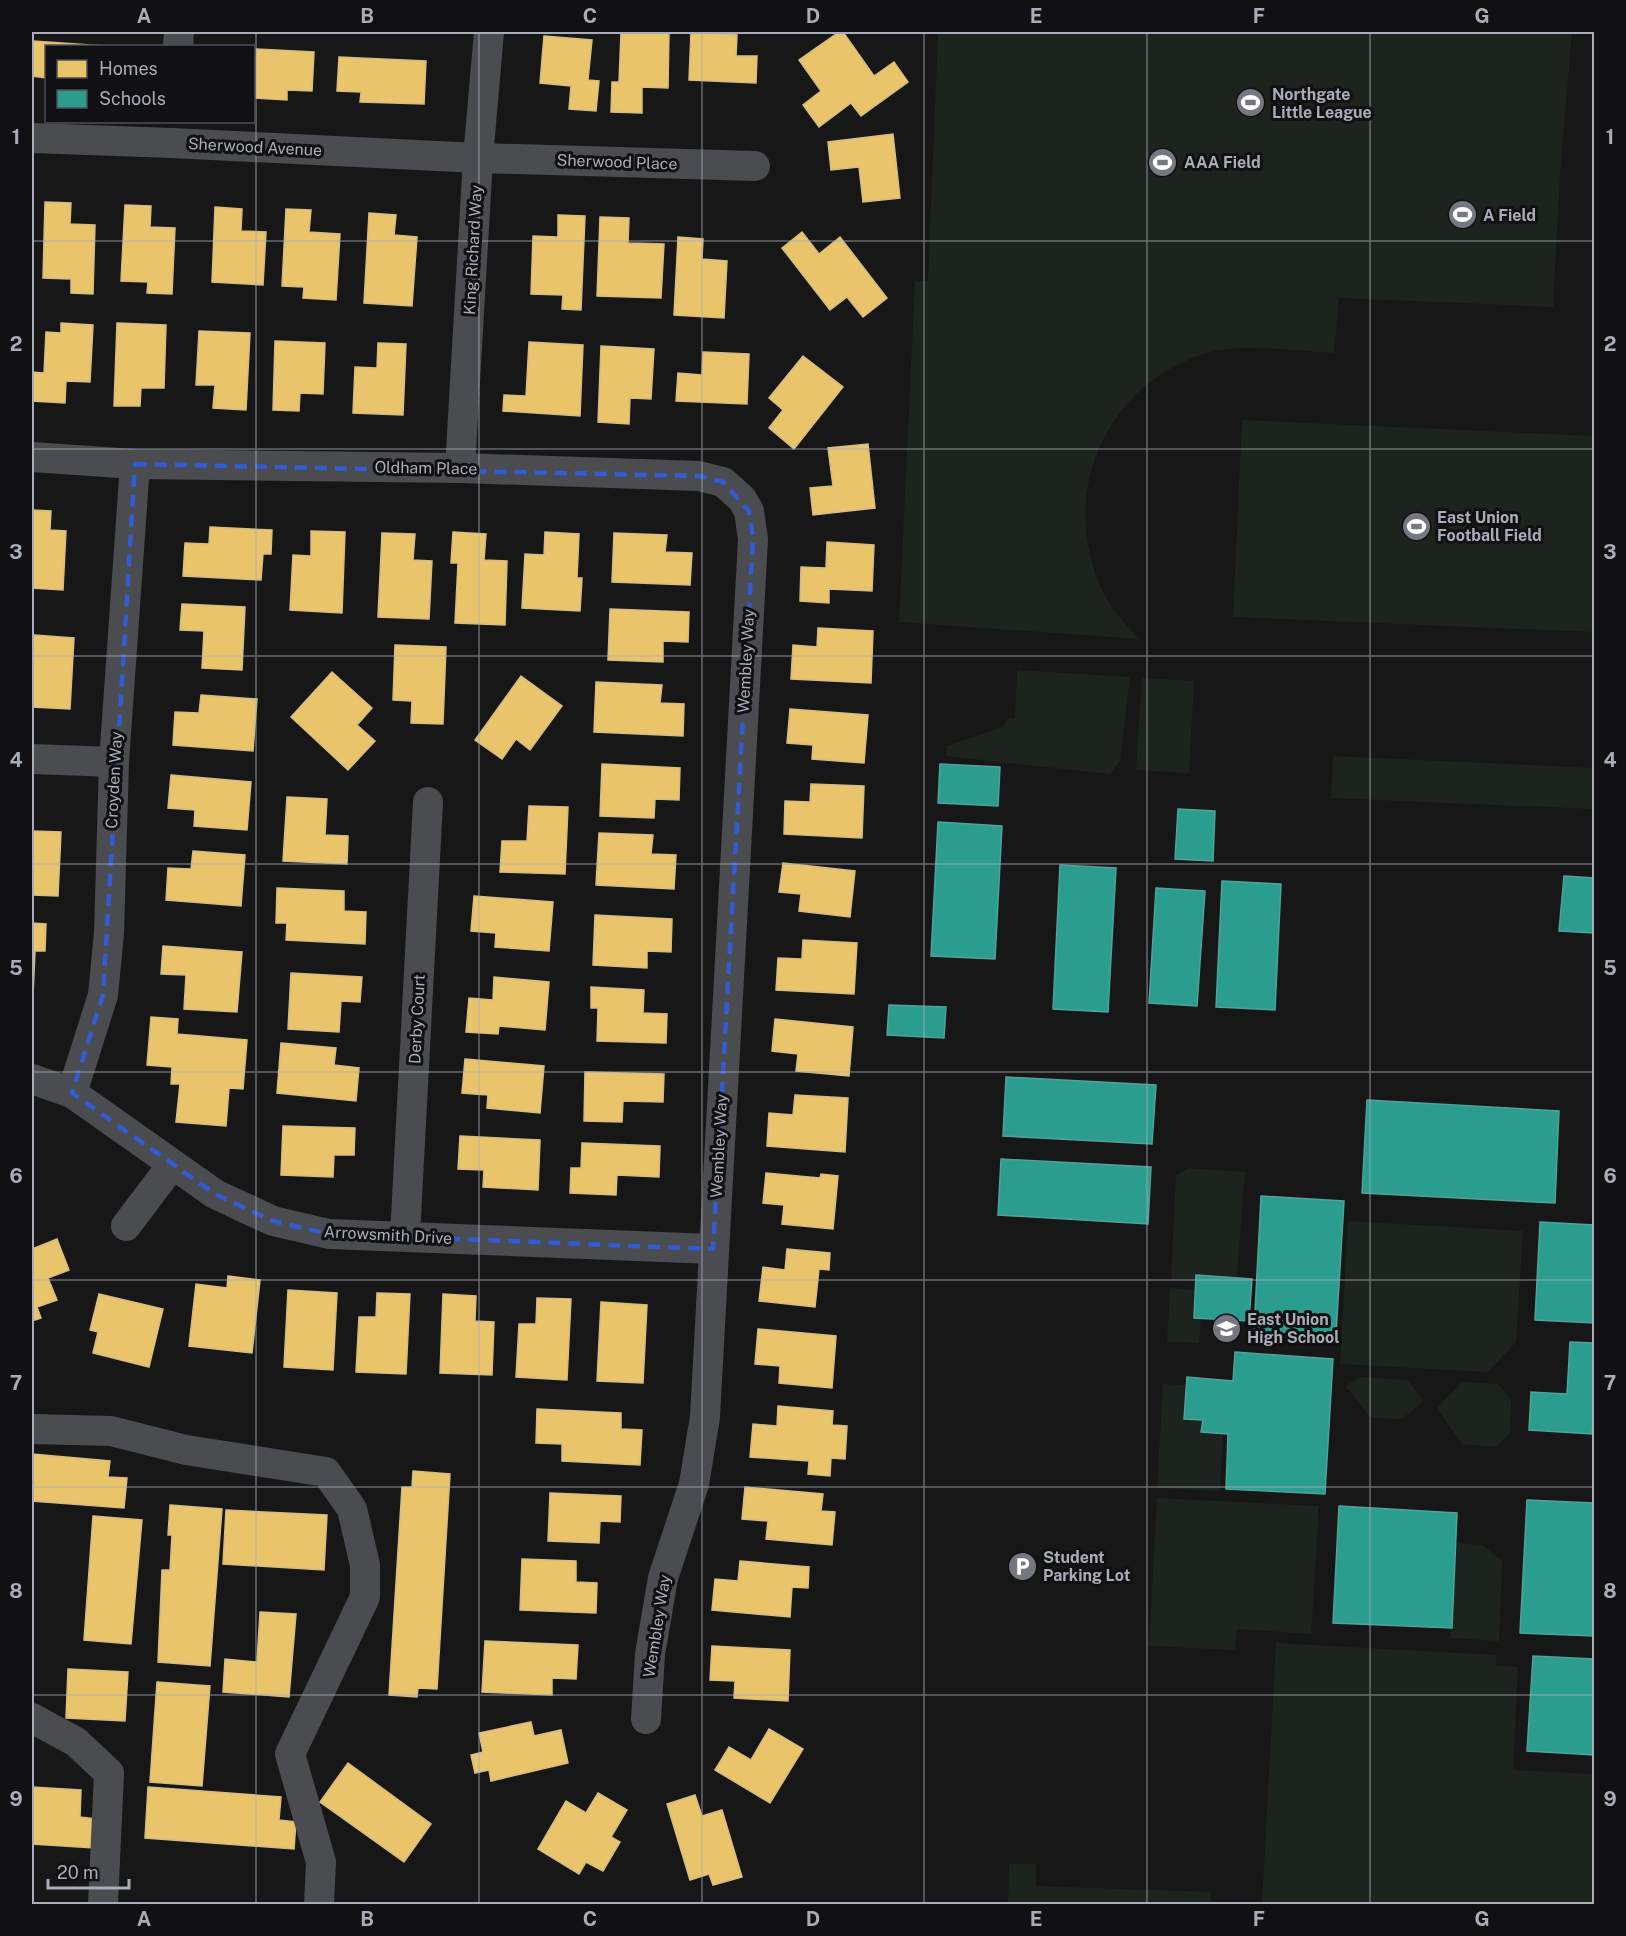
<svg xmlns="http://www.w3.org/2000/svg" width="1626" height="1936" font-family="'Public Sans',sans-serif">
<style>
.green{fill:#1d241e}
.homes{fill:#e9c46a;stroke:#d6bd81;stroke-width:1.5}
.schools{fill:#2a9d8f;stroke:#50a29b;stroke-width:1.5}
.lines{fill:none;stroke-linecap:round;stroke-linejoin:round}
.minor{stroke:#4b4c50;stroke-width:30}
.marked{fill:none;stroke:#325cd3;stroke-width:4.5;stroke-dasharray:12 8;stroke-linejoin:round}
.grid{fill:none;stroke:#a8adb8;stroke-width:1.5;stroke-opacity:0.55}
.labels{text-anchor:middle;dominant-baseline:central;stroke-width:6;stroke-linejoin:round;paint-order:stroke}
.poi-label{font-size:16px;font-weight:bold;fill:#a8adb8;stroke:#111113;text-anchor:start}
.street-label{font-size:16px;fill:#a8adb8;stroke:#111113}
.neatline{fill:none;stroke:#a8adb8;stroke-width:2}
.grid-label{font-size:20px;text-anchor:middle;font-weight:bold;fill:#a8adb8}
</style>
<rect width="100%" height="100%" fill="#171717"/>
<g class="green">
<path d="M938,32H1572L1560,175L1553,307L1339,298L1334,353C1297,351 1243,343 1207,353C1103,384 1056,499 1105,596C1113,611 1127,626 1139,639L899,622L915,281H928Z"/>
<polygon points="1242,420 1594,436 1594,632 1233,617"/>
<polygon points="1017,670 1130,677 1120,761 1110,774 946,756 947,746 1003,727 1008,718 1015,718"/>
<polygon points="1142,678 1194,681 1189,773 1136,770"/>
<polygon points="1333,756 1594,768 1594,809 1331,798"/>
<polygon points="1188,1168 1245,1172 1237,1278 1196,1275 1196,1281 1171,1280 1176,1175"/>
<polygon points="1348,1221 1523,1231 1516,1342 1488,1372 1340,1364"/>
<polygon points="1170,1288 1196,1290 1194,1318 1201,1318 1199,1343 1167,1342"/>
<polygon points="1360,1377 1407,1380 1424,1401 1402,1419 1371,1418 1346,1386"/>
<polygon points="1462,1382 1498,1384 1511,1400 1510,1433 1495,1447 1462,1444 1437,1408"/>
<polygon points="1163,1384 1187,1385 1184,1419 1203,1420 1201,1432 1223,1434 1220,1491 1157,1488"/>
<polygon points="1157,1498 1319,1506 1311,1634 1237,1629 1235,1650 1149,1646"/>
<polygon points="1456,1543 1482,1545 1502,1561 1499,1641 1450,1638"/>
<polygon points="1276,1643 1496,1655 1496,1666 1518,1667 1513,1770 1594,1774 1594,1904 1262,1904"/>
<polygon points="1009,1864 1036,1864 1036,1886 1211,1892 1210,1904 1008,1904"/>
</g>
<g class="homes">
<polygon points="649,32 669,32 668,88 642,87 642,113 611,112 612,82 619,82 621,33 649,33"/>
<polygon points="691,32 737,35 736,56 757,56 756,83 689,80"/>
<polygon points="839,32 843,32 874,76 894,62 908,82 861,116 851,103 819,127 803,105 821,91 799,60"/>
<polygon points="544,36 592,40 588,80 599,81 596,111 569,109 571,86 540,83"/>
<polygon points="33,41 105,46 46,46 46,78 32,76"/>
<polygon points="256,49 314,52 312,91 287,90 287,100 254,98 254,55 256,55"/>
<polygon points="339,57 426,61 424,104 360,102 361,92 337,91"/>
<polygon points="893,134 900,198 863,202 859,167 831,170 828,142"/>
<polygon points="45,202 71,203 70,224 95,225 93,294 71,293 71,279 43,278"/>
<polygon points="125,205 151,206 150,227 175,228 172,294 147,293 148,282 121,281"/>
<polygon points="215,207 242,209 241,231 266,232 263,285 212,282"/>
<polygon points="286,209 311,210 309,232 340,234 336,300 303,298 304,287 282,286"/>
<polygon points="369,213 396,215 394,235 417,237 412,306 364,303"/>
<polygon points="558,215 585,216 581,310 562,309 563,295 531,294 533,236 558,237"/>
<polygon points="600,217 629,218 628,243 664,244 661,298 597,296"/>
<polygon points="802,232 819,254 840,237 887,298 863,317 847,297 830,310 782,248"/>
<polygon points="678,237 703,239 702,259 727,261 724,318 674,315"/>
<polygon points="61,323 93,325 90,382 66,381 65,403 32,401 32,372 44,373 46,332 61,333"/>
<polygon points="117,323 166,325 164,388 141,388 140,406 114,406"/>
<polygon points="199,331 250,333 246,410 213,408 215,385 196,385"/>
<polygon points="275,341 325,343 323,394 300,393 299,411 273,410"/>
<polygon points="529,342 583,345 580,416 503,411 504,395 526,396"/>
<polygon points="378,343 406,344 403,415 353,413 355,367 377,368"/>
<polygon points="601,346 654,349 651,399 630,398 629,424 598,422"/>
<polygon points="703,352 749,354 747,404 676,401 678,373 702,375"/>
<polygon points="803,356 843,387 794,449 769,428 783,410 769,398"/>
<polygon points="868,444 875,508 813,515 810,488 833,486 828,448"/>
<polygon points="32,510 51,511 50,530 66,531 63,590 32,588"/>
<polygon points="210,527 272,530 271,554 263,554 261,580 183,576 185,543 209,544"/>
<polygon points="311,531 345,532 342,613 290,610 293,555 311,556"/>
<polygon points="453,532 486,534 484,560 507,561 505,625 455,623 458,563 451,563"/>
<polygon points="545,532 579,534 577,578 582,578 580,611 522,608 525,554 544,555"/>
<polygon points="382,533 415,534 413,560 432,561 429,619 378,617"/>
<polygon points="614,533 667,535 665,552 692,553 690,585 612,582"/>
<polygon points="827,542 874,545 872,591 829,589 829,603 800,601 801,567 826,568"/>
<polygon points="182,604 245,607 242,670 202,668 204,631 180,630"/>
<polygon points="610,609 689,612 688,642 663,641 663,662 608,660"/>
<polygon points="818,628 873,631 871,683 791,679 793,645 817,647"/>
<polygon points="34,635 74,638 70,709 32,707 32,652"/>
<polygon points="395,645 446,647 443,724 411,723 412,701 393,700"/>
<polygon points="332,672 372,708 357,725 375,741 348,770 291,717"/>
<polygon points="521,676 562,706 530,750 516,739 502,759 475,740"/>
<polygon points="596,682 662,685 660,703 684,704 683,736 594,732"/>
<polygon points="201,695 257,699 253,751 173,745 175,712 199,713"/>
<polygon points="790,709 868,715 864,763 812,759 813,745 787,743"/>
<polygon points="602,764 680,768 679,800 655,799 654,818 600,816"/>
<polygon points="171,775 251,782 247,830 194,826 195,810 168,808"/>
<polygon points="811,784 864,786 862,838 784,834 785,801 810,802"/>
<polygon points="287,797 327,799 325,835 348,836 347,864 283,861"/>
<polygon points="529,806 568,807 565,874 500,872 502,841 527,841"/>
<polygon points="32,831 61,832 58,896 32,895"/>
<polygon points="599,833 653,835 651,854 676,855 674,889 596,885"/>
<polygon points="193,851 245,855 241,906 166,900 168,868 191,869"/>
<polygon points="783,863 855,871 850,917 799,911 801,894 779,892"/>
<polygon points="277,888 344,891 344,911 366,912 365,944 286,940 287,923 276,923"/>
<polygon points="474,896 553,902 549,951 495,947 496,933 471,931"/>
<polygon points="595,915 672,919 671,952 647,951 647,968 593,965"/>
<polygon points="32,923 46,924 45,951 35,951 32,1017"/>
<polygon points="803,940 857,943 854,994 776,990 778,958 802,959"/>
<polygon points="163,946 242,952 237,1012 184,1009 186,975 161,974"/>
<polygon points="291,973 362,977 360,1002 341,1001 339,1032 288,1029"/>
<polygon points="494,977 549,982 545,1030 499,1026 498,1034 466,1032 469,998 493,1000"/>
<polygon points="591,987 644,990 643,1013 667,1014 666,1043 597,1041 598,1008 591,1008"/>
<polygon points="151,1017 178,1019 177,1034 247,1040 243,1089 229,1088 226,1126 176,1122 180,1084 171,1084 172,1067 147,1065"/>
<polygon points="775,1019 853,1027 849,1076 796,1071 798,1054 772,1051"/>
<polygon points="281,1043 336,1048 334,1065 359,1068 356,1101 277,1093"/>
<polygon points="465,1059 544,1066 540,1113 487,1108 488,1095 462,1093"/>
<polygon points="585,1072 664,1074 663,1102 623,1101 622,1122 584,1121"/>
<polygon points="795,1095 848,1098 845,1152 767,1146 769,1113 793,1115"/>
<polygon points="283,1126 355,1128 354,1155 334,1155 333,1177 281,1175"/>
<polygon points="460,1136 540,1140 538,1190 483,1187 484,1170 458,1169"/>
<polygon points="582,1143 660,1146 659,1177 617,1175 616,1195 570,1193 571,1168 581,1168"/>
<polygon points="766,1173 820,1178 821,1174 838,1176 833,1229 782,1224 784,1205 763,1203"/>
<polygon points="57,1239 69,1270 48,1278 57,1300 37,1307 41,1318 32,1321 32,1249"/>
<polygon points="787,1249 830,1253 829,1270 819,1269 815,1307 759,1301 763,1267 785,1270"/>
<polygon points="228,1276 260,1280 252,1353 189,1346 196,1284 227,1288"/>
<polygon points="288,1290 337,1293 333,1370 284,1367"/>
<polygon points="377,1293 410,1294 406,1374 356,1372 359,1317 376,1317"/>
<polygon points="99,1294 163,1309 149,1367 93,1353 98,1332 90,1330"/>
<polygon points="443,1294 476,1296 475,1321 494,1322 492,1375 440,1373"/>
<polygon points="537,1298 571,1299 567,1380 516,1377 519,1324 536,1324"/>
<polygon points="601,1302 647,1305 643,1383 597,1381"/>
<polygon points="758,1329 836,1336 832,1388 779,1383 780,1366 755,1364"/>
<polygon points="778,1406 833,1411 832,1425 847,1426 845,1459 831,1458 830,1476 808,1474 809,1461 750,1457 753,1424 777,1426"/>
<polygon points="537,1409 621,1413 621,1429 642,1430 640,1465 562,1461 562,1444 536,1443"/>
<polygon points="32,1454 110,1461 108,1477 127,1478 124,1508 32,1501"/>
<polygon points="413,1471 450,1474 437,1689 418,1688 417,1697 389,1695 402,1487 412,1487"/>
<polygon points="745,1487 823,1494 821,1511 835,1512 832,1545 766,1539 768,1521 742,1519"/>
<polygon points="550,1493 621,1496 620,1522 600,1521 599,1543 548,1541"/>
<polygon points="170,1505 222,1509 210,1666 158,1662 162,1570 170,1570 172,1535 168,1535"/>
<polygon points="226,1510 327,1515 324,1570 223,1564"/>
<polygon points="93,1516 142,1520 131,1644 84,1640"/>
<polygon points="522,1559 576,1561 576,1582 597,1583 596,1613 520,1610"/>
<polygon points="740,1561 809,1567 808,1588 792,1587 790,1617 712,1610 715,1579 738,1581"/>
<polygon points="260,1612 296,1614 289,1697 223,1692 225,1659 257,1662"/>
<polygon points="485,1641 578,1645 576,1679 552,1678 552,1695 482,1692"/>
<polygon points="712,1646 790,1650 788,1701 734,1698 735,1681 710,1680"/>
<polygon points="68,1669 128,1672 125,1721 66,1718"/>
<polygon points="157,1682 210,1686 202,1786 150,1782"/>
<polygon points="531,1722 534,1736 561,1730 568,1763 491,1781 489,1770 475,1773 471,1755 483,1752 479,1733"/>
<polygon points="769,1729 803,1749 770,1803 715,1770 729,1747 751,1760"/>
<polygon points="348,1763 431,1824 404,1862 320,1802"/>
<polygon points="32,1787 81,1790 80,1817 96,1819 94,1848 32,1844"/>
<polygon points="148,1787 281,1797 279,1820 296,1822 294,1849 145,1838"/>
<polygon points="598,1793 627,1810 611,1837 620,1842 603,1871 586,1862 579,1874 538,1849 566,1801 586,1813"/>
<polygon points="695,1795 702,1816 722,1810 742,1877 713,1885 709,1874 690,1880 667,1804"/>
</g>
<g class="schools">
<polygon points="940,764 1000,767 998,806 938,803"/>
<polygon points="1178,809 1215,811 1213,861 1175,859"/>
<polygon points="938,822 1002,826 995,959 931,956"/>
<polygon points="1060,865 1116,868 1108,1012 1053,1009"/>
<polygon points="1564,876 1594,878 1594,933 1559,931"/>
<polygon points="1222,881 1281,884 1275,1010 1216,1007"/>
<polygon points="1156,888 1205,891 1197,1006 1149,1003"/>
<polygon points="889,1005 946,1007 944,1038 887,1035"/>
<polygon points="1006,1077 1156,1085 1152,1144 1003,1136"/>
<polygon points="1367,1100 1559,1111 1555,1203 1362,1193"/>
<polygon points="1001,1159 1151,1167 1148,1224 998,1215"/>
<polygon points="1261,1196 1344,1201 1336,1335 1254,1331"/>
<polygon points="1540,1222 1594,1225 1594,1323 1535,1320"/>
<polygon points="1196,1275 1252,1279 1249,1321 1194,1318"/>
<polygon points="1570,1342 1594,1343 1594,1409 1592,1434 1529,1430 1531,1392 1567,1394"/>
<polygon points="1235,1352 1333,1359 1325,1494 1226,1489 1228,1434 1201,1432 1203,1420 1184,1419 1187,1377 1233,1381"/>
<polygon points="1527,1500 1594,1503 1594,1636 1520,1633"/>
<polygon points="1339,1506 1457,1513 1452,1628 1333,1623"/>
<polygon points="1533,1656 1594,1659 1594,1755 1527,1751"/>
</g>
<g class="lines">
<g class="minor">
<polyline points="178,46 179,32"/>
<polyline points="32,138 172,143 478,158 755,166"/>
<polyline points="32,457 135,464 460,468 699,476 723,482 742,499 749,511 753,539 705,1417 694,1484 663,1578 650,1654 646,1719"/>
<polyline points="460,468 478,158 489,32"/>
<polyline points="32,759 114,762"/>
<polyline points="32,1079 72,1093 215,1194 273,1221 329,1234 713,1249"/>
<polyline points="72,1093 103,995 109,933 114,762 135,464"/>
<polyline points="126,1226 172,1165"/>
<polyline points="405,1236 428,802"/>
<polyline points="32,1429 111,1431 186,1450 326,1472 352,1509 365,1565 365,1597 290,1754 321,1862 319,1904"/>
<polyline points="32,1718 76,1742 109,1773 103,1904"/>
</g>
</g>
<path class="marked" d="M135,464L699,476L723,482L749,511L753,539L713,1249L329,1234L273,1221L215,1194L72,1093L103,995Z"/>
<path class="grid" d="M256,32V1904M479,32V1904M702,32V1904M924,32V1904M1147,32V1904M1370,32V1904M32,241H1594M32,449H1594M32,656H1594M32,864H1594M32,1072H1594M32,1280H1594M32,1487H1594M32,1695H1594"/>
<defs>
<symbol id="stadium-disc" viewBox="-11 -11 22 22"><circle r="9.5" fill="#757880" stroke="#111113"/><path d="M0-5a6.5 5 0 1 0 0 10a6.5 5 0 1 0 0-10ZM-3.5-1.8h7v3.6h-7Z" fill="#fff"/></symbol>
<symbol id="school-disc" viewBox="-11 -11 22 22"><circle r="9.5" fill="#757880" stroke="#111113"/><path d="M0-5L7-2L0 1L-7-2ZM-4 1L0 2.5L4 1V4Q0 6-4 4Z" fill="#fff"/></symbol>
<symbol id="parking-disc" viewBox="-11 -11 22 22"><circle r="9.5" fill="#757880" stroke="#111113"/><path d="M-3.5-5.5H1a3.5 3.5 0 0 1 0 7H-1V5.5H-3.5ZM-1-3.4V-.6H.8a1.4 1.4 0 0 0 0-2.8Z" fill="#fff"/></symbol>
</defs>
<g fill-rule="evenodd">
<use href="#stadium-disc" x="1234" y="86" width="33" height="33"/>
<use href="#stadium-disc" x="1146" y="146" width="33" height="33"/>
<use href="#stadium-disc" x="1446" y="198" width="33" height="33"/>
<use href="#stadium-disc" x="1400" y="510" width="33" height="33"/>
<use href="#school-disc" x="1210" y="1312" width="33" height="33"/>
<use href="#parking-disc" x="1006" y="1550" width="33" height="33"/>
</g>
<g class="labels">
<g class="poi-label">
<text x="1272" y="94">Northgate<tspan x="1272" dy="18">Little League</tspan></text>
<text x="1184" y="162">AAA Field</text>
<text x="1483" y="215">A Field</text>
<text x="1437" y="517">East Union<tspan x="1437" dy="18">Football Field</tspan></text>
<text x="1247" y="1319">East Union<tspan x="1247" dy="18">High School</tspan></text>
<text x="1043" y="1557">Student<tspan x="1043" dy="18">Parking Lot</tspan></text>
</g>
<g class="street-label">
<text transform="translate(255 147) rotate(3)">Sherwood Avenue</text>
<text transform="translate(617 162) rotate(2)">Sherwood Place</text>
<text transform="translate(473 250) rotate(-87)">King Richard Way</text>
<text transform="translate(426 468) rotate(1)">Oldham Place</text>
<text transform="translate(746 661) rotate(-87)">Wembley Way</text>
<text transform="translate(114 780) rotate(-87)">Croyden Way</text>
<text transform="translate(417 1019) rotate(-87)">Derby Court</text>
<text transform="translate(719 1146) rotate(-87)">Wembley Way</text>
<text transform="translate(388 1235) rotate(3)">Arrowsmith Drive</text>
<text transform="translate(657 1626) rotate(-81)">Wembley Way</text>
</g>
</g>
<rect width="1626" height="1936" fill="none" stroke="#111113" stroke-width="66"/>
<rect x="45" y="45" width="210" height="78" fill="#111113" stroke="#4d4f55" stroke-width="1.5"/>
<rect x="57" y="60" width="30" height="18" fill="#e9c46a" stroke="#4d4f55" stroke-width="1.5"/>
<text x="99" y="75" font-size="18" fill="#a8adb8">Homes</text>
<rect x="57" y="90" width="30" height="18" fill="#2a9d8f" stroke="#4d4f55" stroke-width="1.5"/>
<text x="99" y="105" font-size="18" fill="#a8adb8">Schools</text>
<path d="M48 1879v9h81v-9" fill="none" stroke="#a8adb8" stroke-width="3"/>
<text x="57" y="1879" font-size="18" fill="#a8adb8" stroke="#111113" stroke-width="4.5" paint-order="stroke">20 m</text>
<rect x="33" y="33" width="1560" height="1870" class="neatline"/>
<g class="grid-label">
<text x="144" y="23">A</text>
<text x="367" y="23">B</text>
<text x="590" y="23">C</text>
<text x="813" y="23">D</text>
<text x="1036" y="23">E</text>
<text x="1259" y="23">F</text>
<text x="1482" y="23">G</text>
<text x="16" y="144">1</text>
<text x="1610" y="144">1</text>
<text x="16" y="351">2</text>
<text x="1610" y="351">2</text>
<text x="16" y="559">3</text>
<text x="1610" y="559">3</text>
<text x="16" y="767">4</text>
<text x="1610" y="767">4</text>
<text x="16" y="975">5</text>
<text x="1610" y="975">5</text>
<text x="16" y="1183">6</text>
<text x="1610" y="1183">6</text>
<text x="16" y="1390">7</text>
<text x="1610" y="1390">7</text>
<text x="16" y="1598">8</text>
<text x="1610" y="1598">8</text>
<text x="16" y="1806">9</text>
<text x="1610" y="1806">9</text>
<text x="144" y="1926">A</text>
<text x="367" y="1926">B</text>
<text x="590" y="1926">C</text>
<text x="813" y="1926">D</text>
<text x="1036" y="1926">E</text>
<text x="1259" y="1926">F</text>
<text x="1482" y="1926">G</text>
</g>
</svg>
